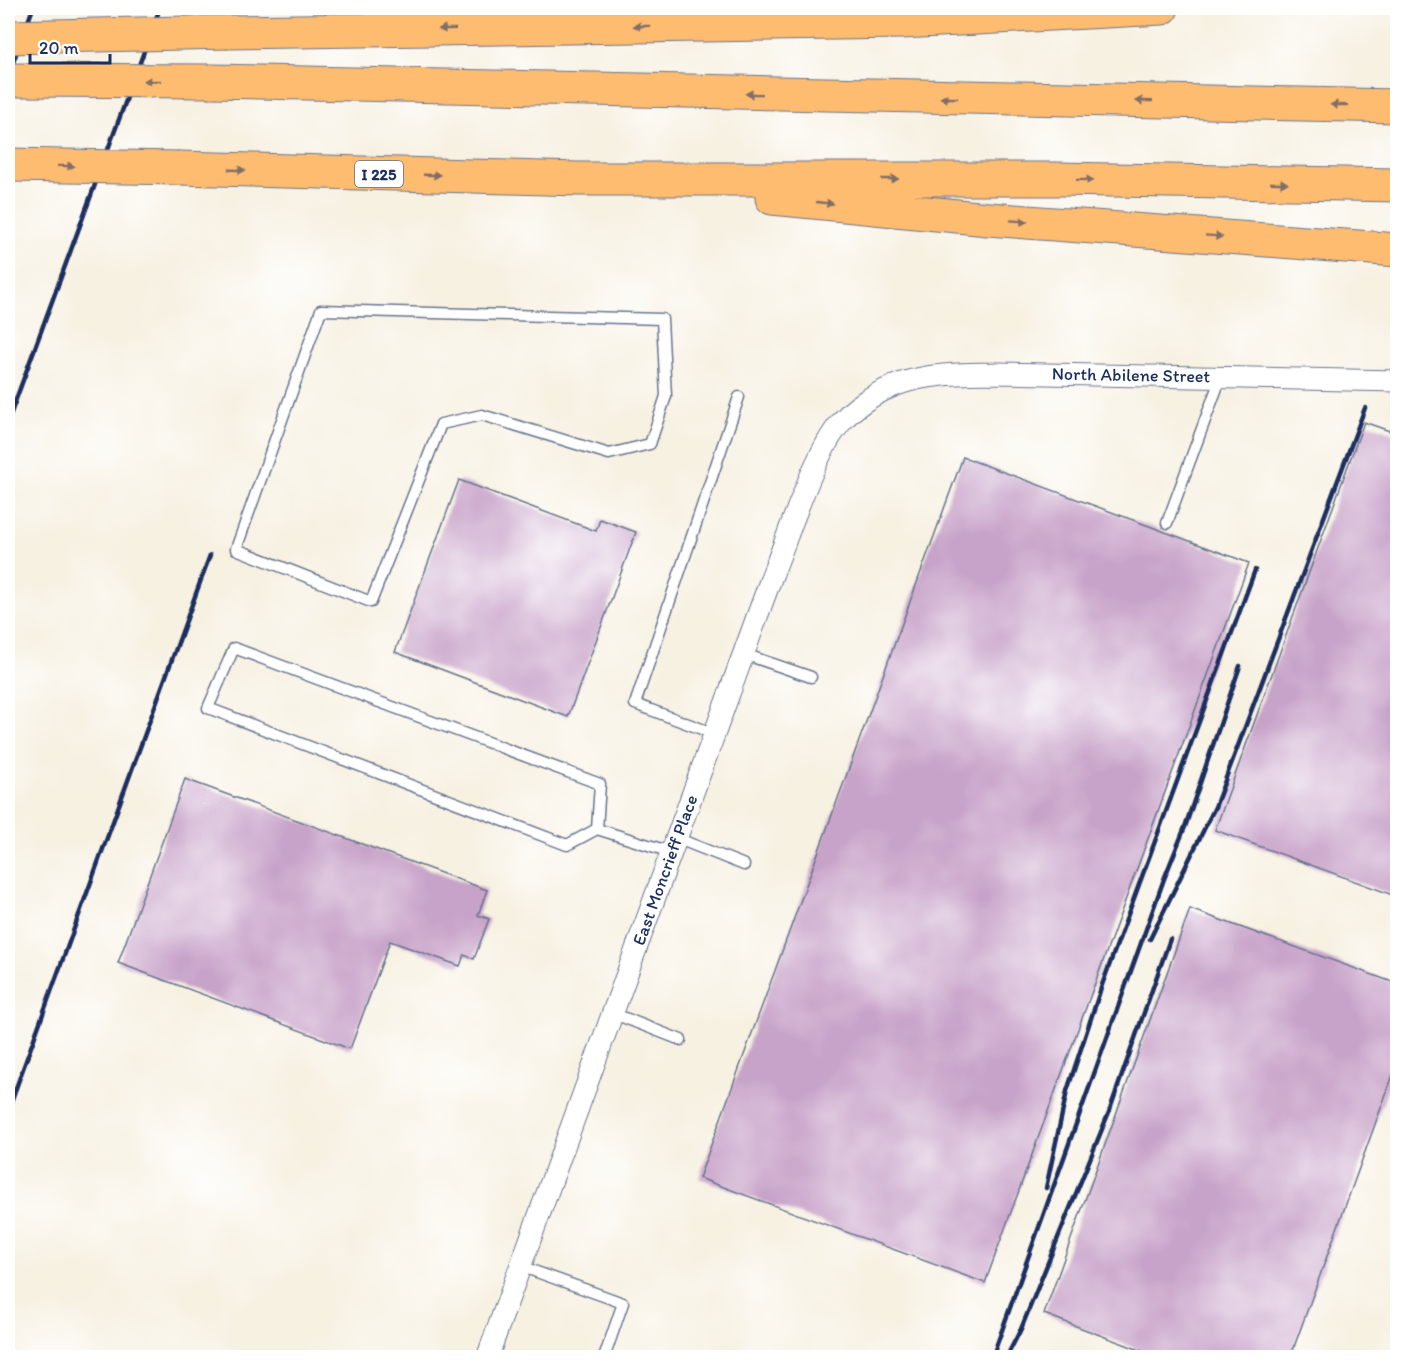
<svg xmlns="http://www.w3.org/2000/svg" width="1405" height="1365" font-family="Itim,sans-serif">
<style>
.building{fill:#c8a3c9}
.lines{fill:none;stroke-linecap:round;stroke-linejoin:round}
.lane-casing{stroke:#68738c;stroke-width:13}
.street-casing{stroke:#68738c;stroke-width:23}
.highway-casing{stroke:#68738c;stroke-width:35}
.lane{stroke:#fff;stroke-width:10}
.street{stroke:#fff;stroke-width:21}
.highway{stroke:#febc70;stroke-width:33}
.rail{stroke:#1b2f5e;stroke-width:4.5}
.highway-bridge-casing{stroke:#68738c;stroke-width:35;stroke-linecap:butt}
.highway-bridge{stroke:#febc70;stroke-width:33}
.oneway{fill:#816e66}
.labels{text-anchor:middle;dominant-baseline:central;stroke-width:4.5;stroke-linejoin:round;paint-order:stroke}
.shield{fill:#fff;stroke:#5f6d8e;stroke-width:1.5}
.shield-label{font-size:16px;font-weight:bold;fill:#1b2f5e}
.street-label{font-size:18px;fill:#1b2f5e;stroke:#fff}
</style>
<rect width="100%" height="100%" fill="#fff"/>
<filter id="ink" filterUnits="userSpaceOnUse"><feTurbulence type="fractalNoise" baseFrequency=".0167" numOctaves="2"/><feDisplacementMap in="SourceGraphic" scale="12" xChannelSelector="R" yChannelSelector="G"/><feConvolveMatrix kernelMatrix="1 2 1 2 8 2 1 2 1" color-interpolation-filters="sRGB"/></filter>
<filter id="wash" filterUnits="userSpaceOnUse"><feTurbulence type="fractalNoise" baseFrequency=".008" numOctaves="4" result="noise"/><feDisplacementMap in="SourceGraphic" scale="24" xChannelSelector="R" yChannelSelector="G"/><feGaussianBlur stdDeviation="1.35" result="paint"/><feColorMatrix in="noise" values="0 0 0 0 0 0 0 0 0 0 0 0 0 0 0 0 0 1.4 0 .05"/><feComposite in="paint" operator="in"/></filter>
<g filter="url(#wash)">
<rect width="100%" height="100%" fill="#f7f1e2"/>
<g id="blocks">
<g class="building">
<polygon points="1364,422 1398,434 1398,897 1215,830"/>
<polygon points="963,457 1249,563 985,1283 699,1178"/>
<polygon points="459,480 596,531 600,519 636,532 568,717 395,652"/>
<polygon points="185,779 487,890 478,915 489,919 474,959 464,955 460,966 390,941 350,1049 118,963"/>
<polygon points="1190,909 1398,984 1398,1061 1290,1358 1161,1358 1044,1314"/>
</g>
</g>
</g>
<g filter="url(#ink)">
<use href="#blocks" fill-opacity="0" stroke="#68738c" stroke-width="1.5"/>
<g class="lines">
<defs>
<g id="lane">
<polygon points="321,310 662,319 666,396 650,444 609,454 482,415 441,424 371,602 236,549"/>
<polyline points="1167,523 1221,377"/>
<polyline points="744,654 811,677"/>
<polyline points="715,734 635,704 739,397"/>
<polyline points="597,829 567,845 208,708 234,648 600,784 597,829 671,852"/>
<polyline points="676,838 744,865"/>
<polyline points="612,1013 681,1040"/>
<polyline points="520,1266 623,1303 604,1358"/>
</g>
<path id="street" d="M487,1358L773,573C790,531 812,460 838,426C853,406 878,391 902,383C932,373 965,374 997,373L1398,381"/>
<g id="highway">
<polyline points="228,32 902,22 1162,8"/>
<polyline points="210,81 1398,106"/>
<polyline points="179,168 579,179 1058,179 1398,185"/>
<polyline points="772,198 988,219 1398,250"/>
</g>
</defs>
<use href="#lane" class="lane-casing"/>
<use href="#street" class="street-casing"/>
<use href="#highway" class="highway-casing"/>
<use href="#lane" class="lane"/>
<use href="#street" class="street"/>
<use href="#highway" class="highway"/>
<g class="rail">
<polyline points="8,24 14,8"/>
<polyline points="8,76 33,8"/>
<polyline points="8,421 160,8"/>
<polyline points="1150,939 1215,807 1365,408"/>
<polyline points="8,1110 210,555"/>
<polyline points="1046,1188 1067,1091 1102,985 1255,570"/>
<polyline points="992,1358 1164,879 1185,827 1240,666"/>
<polyline points="1006,1358 1021,1329 1109,1112 1170,939"/>
</g>
<defs>
<g id="highway-bridge">
<polyline points="8,37 228,32"/>
<polyline points="8,80 210,81"/>
<polyline points="8,165 179,168"/>
</g>
</defs>
<use href="#highway-bridge" class="highway-bridge-casing"/>
<use href="#highway-bridge" class="highway-bridge"/>
</g>
<defs><path id="oneway-solid" d="M-6-.8H1V-3.2L6.5 0L1 3.2V.8H-6Z" transform="scale(1.5)"/></defs>
<g class="oneway">
<use href="#oneway-solid" transform="translate(642 26) rotate(179)"/>
<use href="#oneway-solid" transform="translate(447 29) rotate(179)"/>
<use href="#oneway-solid" transform="translate(152 81) rotate(-180)"/>
<use href="#oneway-solid" transform="translate(754 94) rotate(-179)"/>
<use href="#oneway-solid" transform="translate(949 98) rotate(-179)"/>
<use href="#oneway-solid" transform="translate(1144 101) rotate(-179)"/>
<use href="#oneway-solid" transform="translate(1339 105) rotate(-179)"/>
<use href="#oneway-solid" transform="translate(66 166) rotate(1)"/>
<use href="#oneway-solid" transform="translate(237 170) rotate(2)"/>
<use href="#oneway-solid" transform="translate(432 175) rotate(2)"/>
<use href="#oneway-solid" transform="translate(890 179)"/>
<use href="#oneway-solid" transform="translate(1085 180) rotate(1)"/>
<use href="#oneway-solid" transform="translate(1279 183) rotate(1)"/>
<use href="#oneway-solid" transform="translate(825 203) rotate(6)"/>
<use href="#oneway-solid" transform="translate(1019 221) rotate(4)"/>
<use href="#oneway-solid" transform="translate(1214 236) rotate(4)"/>
</g>
</g>
<g class="labels">
<rect class="shield" x="355" y="161" width="48" height="26" rx="4.5"/>
<g class="shield-label">
<text x="379" y="174">I 225</text>
</g>
<g class="street-label">
<text transform="translate(1131 375) rotate(1)">North Abilene Street</text>
<text transform="translate(665 870) rotate(-70)">East Moncrieff Place</text>
</g>
</g>
<rect width="1405" height="1365" fill="none" stroke="#fff" stroke-width="30"/>
<path d="M30 54v9h80v-9" fill="none" stroke="#1b2f5e" stroke-width="3"/>
<text x="39" y="54" font-size="18" fill="#1b2f5e" stroke="#ffffff" stroke-width="4.5" paint-order="stroke">20 m</text>
</svg>
